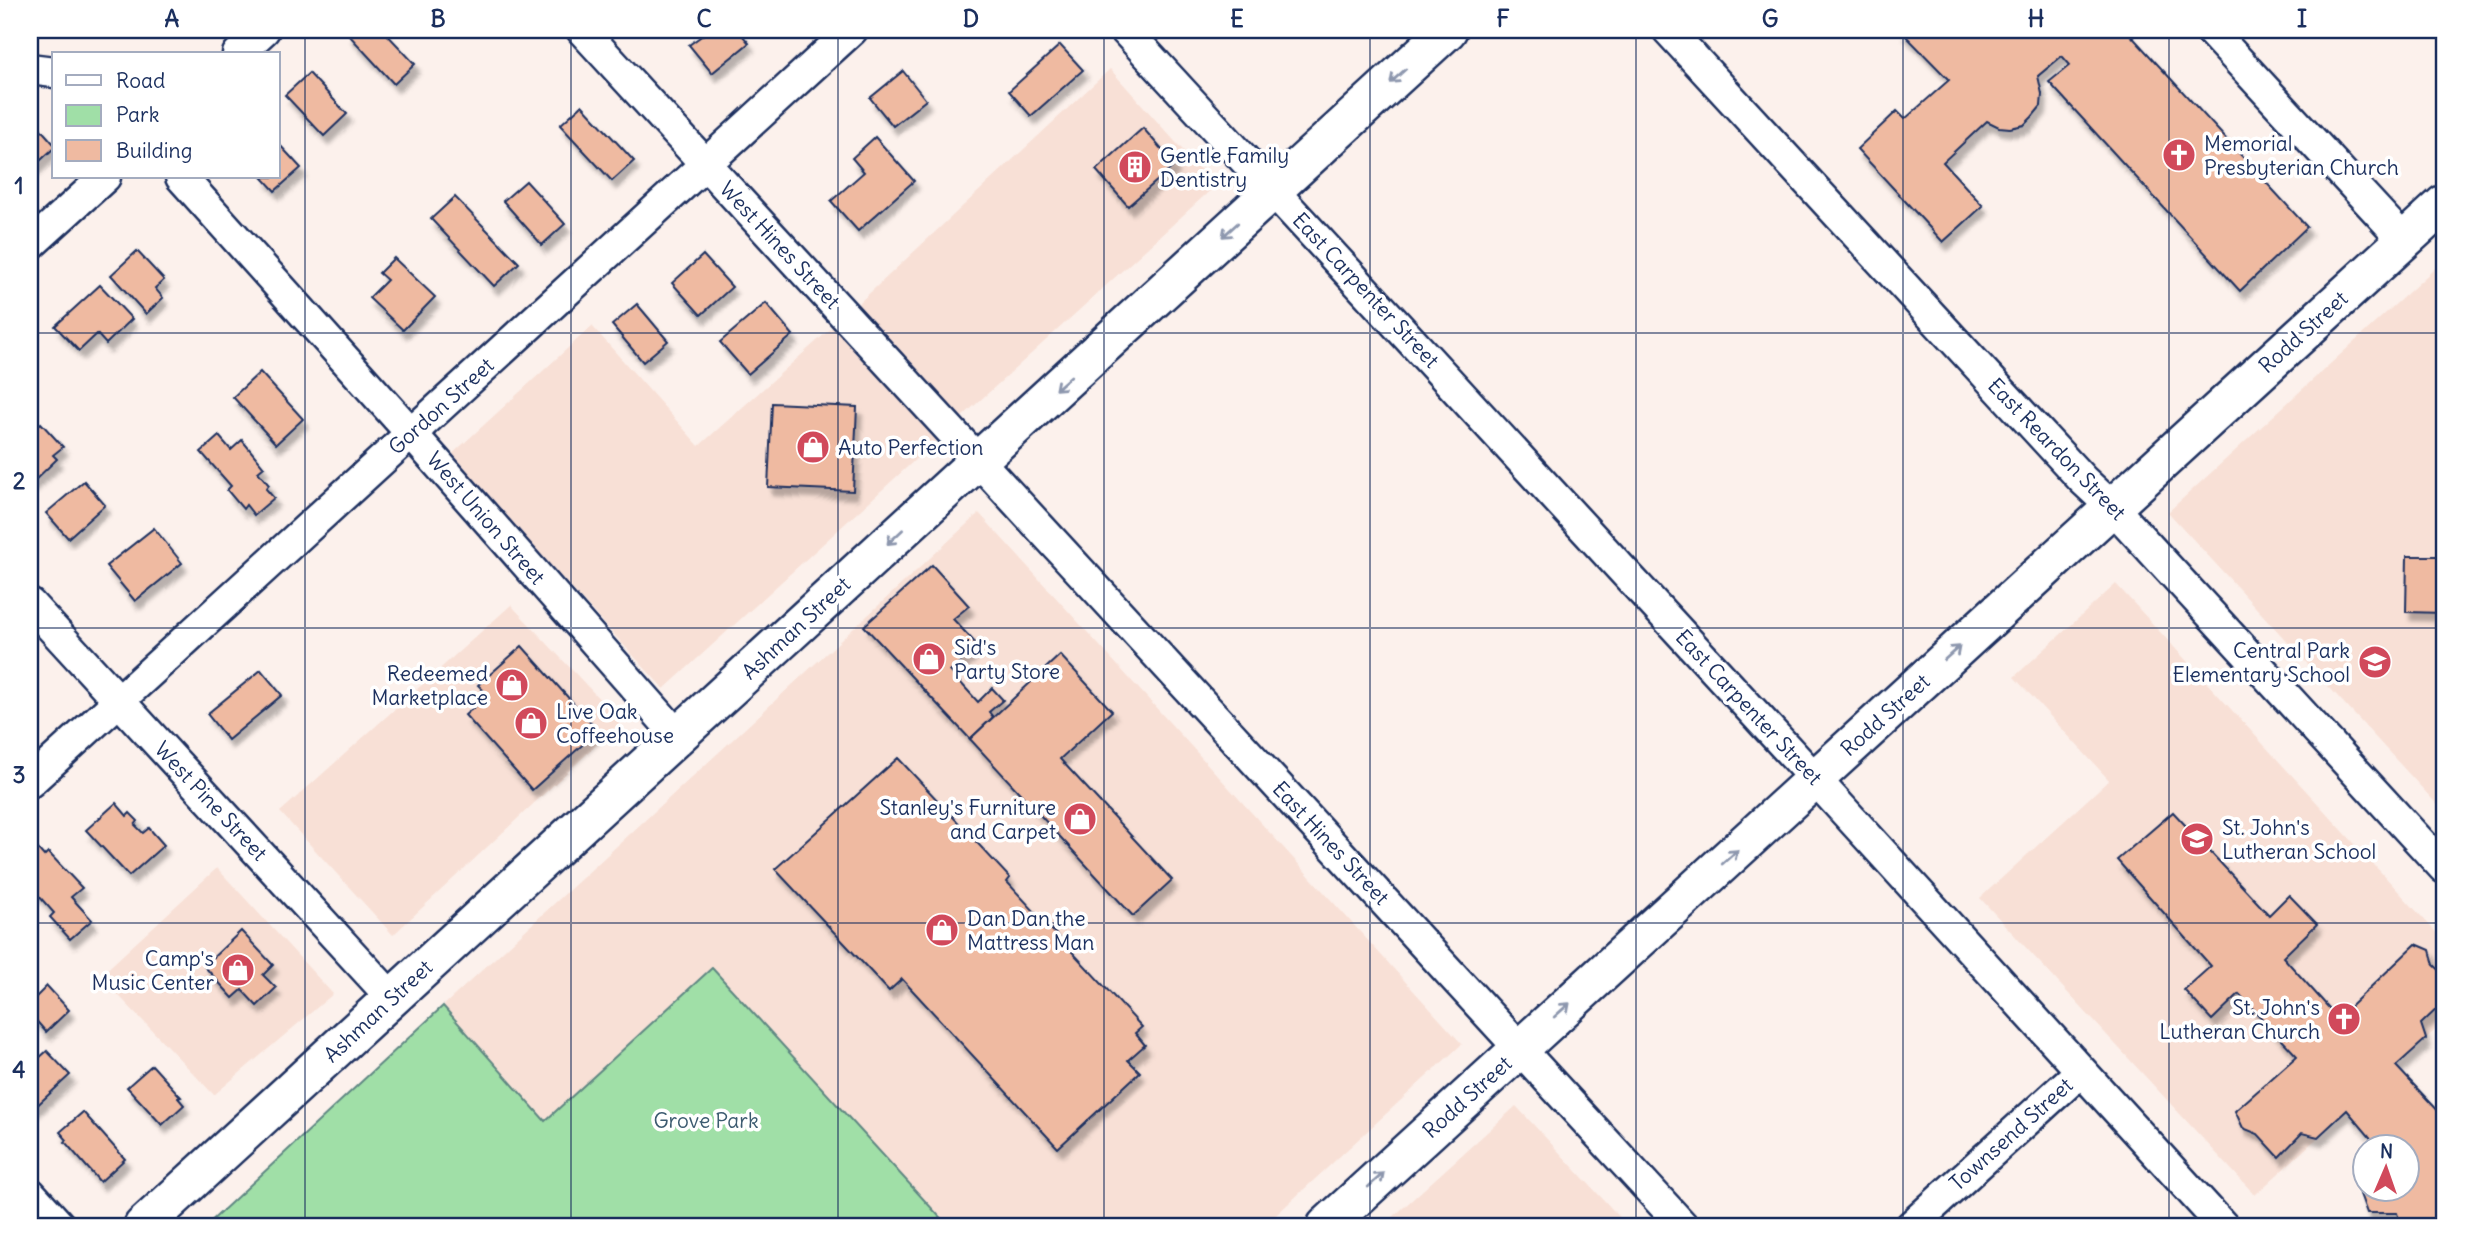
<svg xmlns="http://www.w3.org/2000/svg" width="2474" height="1256" font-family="Delius,sans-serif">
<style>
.built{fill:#f8e0d6}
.green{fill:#a0dfa7;stroke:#5e8782;stroke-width:2}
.building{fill:#efbaa1;stroke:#1b2f5e;stroke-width:2;filter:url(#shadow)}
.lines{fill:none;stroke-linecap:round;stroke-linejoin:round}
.minor-casing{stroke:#1b2f5e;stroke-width:35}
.tertiary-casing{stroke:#1b2f5e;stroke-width:42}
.minor{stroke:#fff;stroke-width:30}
.tertiary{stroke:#fff;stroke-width:37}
.oneway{stroke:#8d97ae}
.grid{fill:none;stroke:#1b2f5e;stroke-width:2;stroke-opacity:0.55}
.labels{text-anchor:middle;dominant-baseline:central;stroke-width:7;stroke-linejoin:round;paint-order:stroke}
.poi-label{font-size:21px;fill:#1b2f5e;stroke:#fff;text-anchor:start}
.street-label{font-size:21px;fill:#1b2f5e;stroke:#fff}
.park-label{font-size:21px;fill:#3c5b70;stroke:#fff}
.neatline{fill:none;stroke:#1b2f5e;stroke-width:2.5}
.grid-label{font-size:23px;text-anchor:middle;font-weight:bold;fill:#1b2f5e}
</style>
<defs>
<filter id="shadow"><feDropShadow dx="4.5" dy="8" stdDeviation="2" flood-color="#0004"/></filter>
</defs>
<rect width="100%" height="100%" fill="#fcf1ec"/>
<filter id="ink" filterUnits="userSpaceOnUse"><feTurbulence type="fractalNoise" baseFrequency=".0143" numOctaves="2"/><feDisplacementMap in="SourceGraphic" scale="14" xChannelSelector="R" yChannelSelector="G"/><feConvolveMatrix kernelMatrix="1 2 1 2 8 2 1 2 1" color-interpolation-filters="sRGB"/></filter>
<g filter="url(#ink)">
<g class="built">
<polygon points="1110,69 1215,186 664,689 450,456 592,326 699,446 845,316"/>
<polygon points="2444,260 2444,812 2168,512"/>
<polygon points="979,513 1462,1044 1264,1226 948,1226 712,968 545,1121 443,1006"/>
<polygon points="2116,584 2444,941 2444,1022 2255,1195 1980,898 2109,780 2014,677"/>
<polygon points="511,605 621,722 393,935 280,812"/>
<polygon points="217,868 333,994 214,1095 100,976"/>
<polygon points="1516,1106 1628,1226 1383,1226"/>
</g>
<polygon class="green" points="712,968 948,1226 206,1226 443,1006 545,1121"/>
<g class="building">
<polygon points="352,30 383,30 415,64 394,84 348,34"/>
<polygon points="705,30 738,30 749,43 712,73 689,45 707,32"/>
<polygon points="1900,30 2126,30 2307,227 2240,291 2049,82 2070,65 2062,56 2038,76 2042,94 2041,106 2032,117 2024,125 2010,128 1999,127 1987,121 1943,162 1983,206 1943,242 1857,149 1897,111 1905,119 1949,80"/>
<polygon points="1060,45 1083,70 1031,116 1009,91"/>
<polygon points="903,71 926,100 893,126 870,98"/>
<polygon points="309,73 347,114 324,136 285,95"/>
<polygon points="582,105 634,161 612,181 560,125"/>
<polygon points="30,117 54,144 54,148 32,168 30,166"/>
<polygon points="1143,128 1175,165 1128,206 1096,170"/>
<polygon points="875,137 914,181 858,231 831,201 864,172 852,158"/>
<polygon points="278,143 301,168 275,191 262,177 278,177"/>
<polygon points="526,181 565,224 542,245 503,201"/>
<polygon points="455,197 519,263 494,286 431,219"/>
<polygon points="137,251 164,280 155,288 163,298 146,314 111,275"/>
<polygon points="703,255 732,287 701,315 672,283"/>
<polygon points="394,258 435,297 403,330 369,298 387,280 379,273"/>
<polygon points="100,285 132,319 106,344 97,334 79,351 55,326"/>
<polygon points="766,303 793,335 748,374 720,342"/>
<polygon points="637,304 668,341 643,362 612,325"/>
<polygon points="260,372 303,419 276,444 233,397"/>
<polygon points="772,403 857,407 853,491 768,487"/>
<polygon points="41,423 63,447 53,455 57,459 30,485 30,431 31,432"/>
<polygon points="219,436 231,450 242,440 264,467 258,472 269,485 266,489 274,498 254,515 246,505 243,509 227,490 231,486 201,452"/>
<polygon points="84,481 105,505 68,538 46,513"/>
<polygon points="2444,497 2444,613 2406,612 2407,556 2442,556"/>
<polygon points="154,528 182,563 135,601 106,566"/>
<polygon points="932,565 969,606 953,619 978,646 950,671 978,702 992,688 1003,700 989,712 993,717 970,739 864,626"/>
<polygon points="522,646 598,731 532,790 465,715 488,695 478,685"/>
<polygon points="1060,655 1112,711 1060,759 1172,880 1133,916 970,739"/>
<polygon points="261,670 282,695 228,740 207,714"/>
<polygon points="898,758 1010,878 1007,882 1142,1027 1135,1033 1145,1045 1128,1060 1140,1072 1058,1148 902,979 889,991 775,869"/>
<polygon points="116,803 127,816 130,813 138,821 135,825 143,833 149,828 164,845 129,876 86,830"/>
<polygon points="2173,812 2269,915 2289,895 2317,924 2283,957 2338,1018 2416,944 2430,950 2434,965 2444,974 2444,1002 2421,1024 2426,1039 2396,1066 2444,1117 2444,1226 2401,1226 2397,1213 2367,1213 2360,1194 2366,1182 2366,1190 2408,1190 2408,1148 2379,1148 2347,1110 2318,1137 2302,1133 2279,1157 2258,1134 2243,1128 2235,1111 2297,1056 2239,994 2212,1020 2184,990 2211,966 2117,860"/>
<polygon points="37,848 44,856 48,852 82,888 71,897 92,920 70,939 50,917 54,913 30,886 30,855"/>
<polygon points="241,931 273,965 263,975 276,988 257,1006 242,990 233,998 204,966"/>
<polygon points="47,986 69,1010 46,1032 33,1017 30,1020 30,990 36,997"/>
<polygon points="47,1051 70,1075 32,1110 30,1108 30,1066"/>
<polygon points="152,1065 181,1097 178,1098 184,1105 162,1125 127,1087"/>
<polygon points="83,1112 125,1159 100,1182 65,1142 67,1140 60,1132"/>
</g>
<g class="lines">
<defs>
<g id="minor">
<polyline points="582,30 1683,1226"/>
<polyline points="1125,30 1815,779 2223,1226"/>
<polyline points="1668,30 2083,480 2112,507 2444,868"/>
<polyline points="2210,30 2404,240"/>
<polyline points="238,54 264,30"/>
<polyline points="30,69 54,72"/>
<polyline points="181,177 411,433 678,736"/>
<polyline points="30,245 105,177"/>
<polyline points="30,604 392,998"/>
<polyline points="30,782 852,30"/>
<polyline points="30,1193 60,1226"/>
<polyline points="1911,1226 2081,1071"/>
</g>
<g id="tertiary">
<polyline points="143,1226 1448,30"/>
<polyline points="1326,1226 2444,204"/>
</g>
</defs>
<use href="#minor" class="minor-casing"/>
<use href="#tertiary" class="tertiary-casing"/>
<use href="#minor" class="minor"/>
<use href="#tertiary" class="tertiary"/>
</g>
<defs><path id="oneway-shaft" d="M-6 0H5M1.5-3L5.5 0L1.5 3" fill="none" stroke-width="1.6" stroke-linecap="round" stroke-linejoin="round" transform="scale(1.75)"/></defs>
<g class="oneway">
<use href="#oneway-shaft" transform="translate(1398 76) rotate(138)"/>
<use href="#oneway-shaft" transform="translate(1230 230) rotate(138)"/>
<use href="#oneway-shaft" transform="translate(1063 383) rotate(138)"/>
<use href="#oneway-shaft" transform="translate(895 537) rotate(137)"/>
<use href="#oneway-shaft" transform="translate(1952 653) rotate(-42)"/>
<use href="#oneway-shaft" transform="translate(1730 857) rotate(-42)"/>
<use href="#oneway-shaft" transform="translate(1562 1010) rotate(-42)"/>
<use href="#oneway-shaft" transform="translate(1376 1180) rotate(-42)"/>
</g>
</g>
<path class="grid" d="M305,30V1226M571,30V1226M838,30V1226M1104,30V1226M1370,30V1226M1636,30V1226M1903,30V1226M2169,30V1226M30,333H2444M30,628H2444M30,923H2444"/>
<defs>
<symbol id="church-disc" viewBox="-11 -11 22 22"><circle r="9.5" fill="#d1495b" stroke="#fff"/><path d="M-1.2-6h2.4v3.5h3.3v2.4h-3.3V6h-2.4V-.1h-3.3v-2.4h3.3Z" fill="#fff"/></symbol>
<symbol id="building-disc" viewBox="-11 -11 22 22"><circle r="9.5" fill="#d1495b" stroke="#fff"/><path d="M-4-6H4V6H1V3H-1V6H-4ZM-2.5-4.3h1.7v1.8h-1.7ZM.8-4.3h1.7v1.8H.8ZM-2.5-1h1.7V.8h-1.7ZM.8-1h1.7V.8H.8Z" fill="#fff"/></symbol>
<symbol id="shop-disc" viewBox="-11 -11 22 22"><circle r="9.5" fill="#d1495b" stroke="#fff"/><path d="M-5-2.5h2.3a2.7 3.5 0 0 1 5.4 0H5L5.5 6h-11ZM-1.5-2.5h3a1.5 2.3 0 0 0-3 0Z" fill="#fff"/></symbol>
<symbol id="school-disc" viewBox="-11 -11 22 22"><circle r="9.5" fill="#d1495b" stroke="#fff"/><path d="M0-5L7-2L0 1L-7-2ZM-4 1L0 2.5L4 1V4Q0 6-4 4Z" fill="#fff"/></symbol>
</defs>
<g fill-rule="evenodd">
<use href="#church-disc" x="2160" y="136" width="38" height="38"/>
<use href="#building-disc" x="1116" y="148" width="38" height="38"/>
<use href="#shop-disc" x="794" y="428" width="38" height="38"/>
<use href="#shop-disc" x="910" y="640" width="38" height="38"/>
<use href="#school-disc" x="2356" y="643" width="38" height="38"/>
<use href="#shop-disc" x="493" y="666" width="38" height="38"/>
<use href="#shop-disc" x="512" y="704" width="38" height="38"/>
<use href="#shop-disc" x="1061" y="800" width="38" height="38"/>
<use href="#school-disc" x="2178" y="820" width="38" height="38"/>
<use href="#shop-disc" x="923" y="911" width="38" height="38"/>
<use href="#shop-disc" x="219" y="951" width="38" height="38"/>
<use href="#church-disc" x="2325" y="1000" width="38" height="38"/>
</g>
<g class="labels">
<g class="poi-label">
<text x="2204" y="143">Memorial<tspan x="2204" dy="24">Presbyterian Church</tspan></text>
<text x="1160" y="155">Gentle Family<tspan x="1160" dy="24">Dentistry</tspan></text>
<text x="838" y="447">Auto Perfection</text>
<text x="954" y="647">Sid's<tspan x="954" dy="24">Party Store</tspan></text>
<text x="2350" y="650" text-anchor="end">Central Park<tspan x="2350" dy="24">Elementary School</tspan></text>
<text x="488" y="673" text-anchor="end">Redeemed<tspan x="488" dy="24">Marketplace</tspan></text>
<text x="556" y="711">Live Oak<tspan x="556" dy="24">Coffeehouse</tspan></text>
<text x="1056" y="807" text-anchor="end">Stanley's Furniture<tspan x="1056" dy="24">and Carpet</tspan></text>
<text x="2222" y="827">St. John's<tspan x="2222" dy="24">Lutheran School</tspan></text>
<text x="967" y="918">Dan Dan the<tspan x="967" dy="24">Mattress Man</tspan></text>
<text x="214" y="958" text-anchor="end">Camp's<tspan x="214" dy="24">Music Center</tspan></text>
<text x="2320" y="1007" text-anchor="end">St. John's<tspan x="2320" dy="24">Lutheran Church</tspan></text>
</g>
<g class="street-label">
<text transform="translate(780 245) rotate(47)">West Hines Street</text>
<text transform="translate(1366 290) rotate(47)">East Carpenter Street</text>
<text transform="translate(2303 332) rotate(-42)">Rodd Street</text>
<text transform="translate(441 406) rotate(-42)">Gordon Street</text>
<text transform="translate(2057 449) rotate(46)">East Reardon Street</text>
<text transform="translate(486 518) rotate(49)">West Union Street</text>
<text transform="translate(796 628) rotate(-43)">Ashman Street</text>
<text transform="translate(1749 707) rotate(47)">East Carpenter Street</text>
<text transform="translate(1885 715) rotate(-42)">Rodd Street</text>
<text transform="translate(211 801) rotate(47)">West Pine Street</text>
<text transform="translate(1331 843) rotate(47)">East Hines Street</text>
<text transform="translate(378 1011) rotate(-43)">Ashman Street</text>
<text transform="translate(1467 1097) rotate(-42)">Rodd Street</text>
<text transform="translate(2011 1134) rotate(-42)">Townsend Street</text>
</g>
<g class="park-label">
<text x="706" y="1120">Grove Park</text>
</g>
</g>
<rect width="2474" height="1256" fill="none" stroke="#fff" stroke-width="77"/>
<rect x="52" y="52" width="228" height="126" fill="#ffffff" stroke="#a4acbf" stroke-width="2"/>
<rect x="66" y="75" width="35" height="10" fill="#ffffff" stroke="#a4acbf" stroke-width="2"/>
<text x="116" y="88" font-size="21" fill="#1b2f5e">Road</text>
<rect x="66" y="105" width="35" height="21" fill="#a0dfa7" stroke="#a4acbf" stroke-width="2"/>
<text x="116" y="122" font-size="21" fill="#1b2f5e">Park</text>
<rect x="66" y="140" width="35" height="21" fill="#efbaa1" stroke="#a4acbf" stroke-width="2"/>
<text x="116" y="158" font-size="21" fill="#1b2f5e">Building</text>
<g transform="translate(2386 1168) rotate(2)"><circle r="33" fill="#ffffff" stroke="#a4acbf" stroke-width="2"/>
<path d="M0-5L12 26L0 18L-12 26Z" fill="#d1495b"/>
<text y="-10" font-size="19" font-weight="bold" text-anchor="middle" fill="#1b2f5e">N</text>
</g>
<rect x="38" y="38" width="2398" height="1180" class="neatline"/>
<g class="grid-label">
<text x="172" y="27">A</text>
<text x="438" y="27">B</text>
<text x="704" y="27">C</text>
<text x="971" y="27">D</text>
<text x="1237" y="27">E</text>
<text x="1503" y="27">F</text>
<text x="1770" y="27">G</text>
<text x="2036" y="27">H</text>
<text x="2302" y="27">I</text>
<text x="19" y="194">1</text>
<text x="19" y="489">2</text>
<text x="19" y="783">3</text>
<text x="19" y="1078">4</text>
</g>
</svg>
